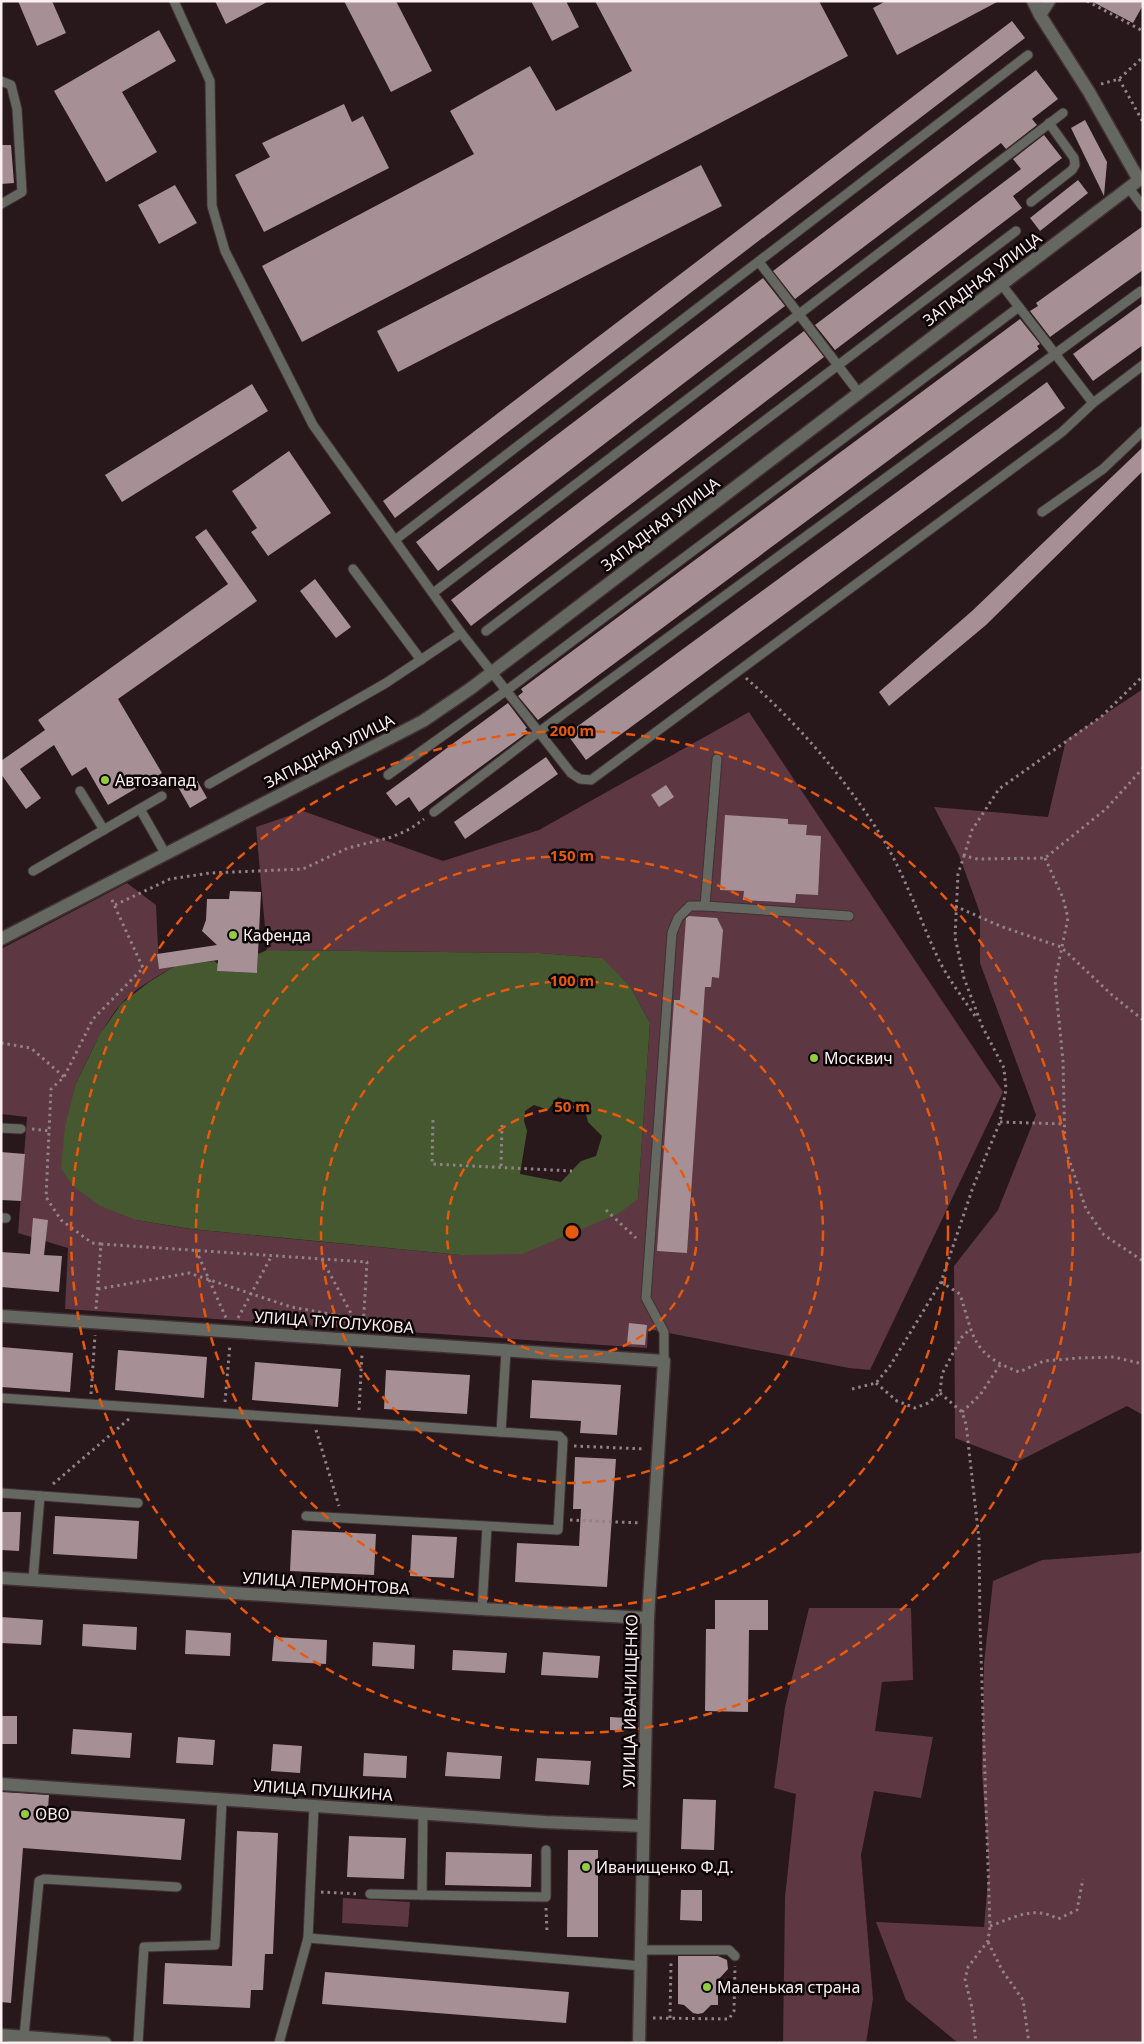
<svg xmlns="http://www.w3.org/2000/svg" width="1144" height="2044" font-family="'Noto Sans',sans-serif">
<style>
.green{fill:#5d3741}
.water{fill:#45582f;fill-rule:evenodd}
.building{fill:#a79095}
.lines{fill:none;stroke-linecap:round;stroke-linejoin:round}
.service-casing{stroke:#413135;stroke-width:11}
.minor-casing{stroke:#413135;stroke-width:15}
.tertiary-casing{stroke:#413135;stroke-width:15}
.path{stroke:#918285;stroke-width:3;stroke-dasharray:2.5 4;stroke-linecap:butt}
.service{stroke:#646861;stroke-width:9}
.minor{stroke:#646861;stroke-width:12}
.tertiary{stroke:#646861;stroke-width:12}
.ring{fill:none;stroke:#e8590c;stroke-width:2.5;stroke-dasharray:9 6}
.poi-dot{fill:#93cd3e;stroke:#0c0507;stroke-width:2}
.labels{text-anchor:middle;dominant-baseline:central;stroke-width:5;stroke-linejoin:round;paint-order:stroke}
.street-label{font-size:16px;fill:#fceff2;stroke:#0c0507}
.poi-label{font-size:16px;fill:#fceff2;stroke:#0c0507;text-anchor:start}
.centre{fill:#e8590c;stroke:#0c0507;stroke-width:2.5}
.ring-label{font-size:15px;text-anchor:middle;font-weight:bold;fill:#e8590c;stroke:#0c0507;stroke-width:5;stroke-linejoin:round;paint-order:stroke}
</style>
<rect width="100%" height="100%" fill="#28171b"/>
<g class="green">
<polygon points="1143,689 1143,1415 1127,1406 1017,1462 955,1438 954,1266 998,1210 1036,1115 980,963 980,913 959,855 934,807 1048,817 1066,740"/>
<path d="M749,712L1003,1092L870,1370L849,1368L648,1329L647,1348L65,1309L68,1248L18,1233L27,1117L1,1114V949L127,883L156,905L159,968L175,966C156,977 134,989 120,1005C101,1028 89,1057 76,1083L136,1220L190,1229L461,1255L638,1199L650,1023L630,986L601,958L539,953L267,950L256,827L303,811L443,861L539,830Z"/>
<polygon points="1143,1550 1143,2043 958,2043 906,2000 876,1922 984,1927 989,1869 982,1773 984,1663 993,1581 1042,1560 1139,1553"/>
<polygon points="809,1608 911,1608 913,1680 882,1682 875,1731 933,1737 921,1798 874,1791 861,1855 873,1999 866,2043 783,2043 785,1897 796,1794 774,1788 785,1707"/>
<polygon points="343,1898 410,1902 408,1927 342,1923"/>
</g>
<path class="water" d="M267,950L539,953L602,958L630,986L650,1023L638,1199L618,1214L522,1254L461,1255L191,1229L136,1220L100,1206L73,1186L61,1169L65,1126L76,1083L100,1034L121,1004L149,982L175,966L214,961L218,964V971L257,973L258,954ZM558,1097L579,1104L586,1114L588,1122L602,1136L596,1156L581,1161L561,1182L520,1174L527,1131L524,1121L525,1111L534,1105L548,1110Z"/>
<g class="building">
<polygon points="18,1 52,1 66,33 37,46"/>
<polygon points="215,1 269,1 226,24"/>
<polygon points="344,1 396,1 432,71 391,92"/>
<polygon points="531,1 566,1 579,27 552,41"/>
<polygon points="595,1 819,1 848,56 302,342 262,266 474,154 450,111 530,66 556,111 632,71"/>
<polygon points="886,1 999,1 897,55 873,8"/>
<polygon points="1091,1 1143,1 1143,5 1133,23"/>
<polygon points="1012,21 1025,38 395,518 383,501"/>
<polygon points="159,30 176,61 122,92 157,152 106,182 54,91"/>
<polygon points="1036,70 1058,99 1032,119 1037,125 1006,149 1001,143 795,299 773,271"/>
<polygon points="344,104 352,122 363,116 389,168 264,232 235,175 270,157 262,143"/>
<polygon points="1085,120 1107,162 1104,196 1071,128"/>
<polygon points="1044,135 1062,158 1013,196 1022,208 835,350 815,325 1021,169 1013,159"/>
<polygon points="1,145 11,145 14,183 1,184"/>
<polygon points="701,165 722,206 398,372 377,331"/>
<polygon points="1078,180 1088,193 1040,231 1030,218"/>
<polygon points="175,185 197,223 159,244 138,205"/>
<polygon points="1143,226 1143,270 1050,337 1030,311 1038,306 1036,303"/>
<polygon points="763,278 785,306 438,571 416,542"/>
<polygon points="1143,303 1143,345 1093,381 1073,354"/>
<polygon points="1020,319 1040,344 1037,346 1039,349 538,720 518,696 523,692 521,689"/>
<polygon points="804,331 824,357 471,626 451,600"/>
<polygon points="1047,382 1065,408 586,760 567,734"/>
<polygon points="252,384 268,411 122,502 105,475"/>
<polygon points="1143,447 1143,471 986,625 889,706 879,692 972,611"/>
<polygon points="289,451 331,513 268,556 251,532 257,528 232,491"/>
<polygon points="206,529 257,601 118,699 162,773 108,805 86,767 72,776 54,745 20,769 41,798 26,809 1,774 1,761 45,730 38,720 228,584 195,537"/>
<polygon points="315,579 351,627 336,638 300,591"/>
<polygon points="508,703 527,728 525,729 528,732 419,812 409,797 396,806 386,793"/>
<polygon points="546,757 558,774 465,839 454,822"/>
<polygon points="194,775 207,798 190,808 177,785"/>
<polygon points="666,785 674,797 659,807 651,795"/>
<polygon points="725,815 788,819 788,824 807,825 806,835 821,836 818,895 796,894 795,903 743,900 744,891 720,890"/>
<polygon points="230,891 261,892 257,973 217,971 218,960 159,969 157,954 217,945 202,931 206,920 207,899 229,899"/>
<polygon points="689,916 717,918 723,930 719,978 712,977 711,987 705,987 687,1253 657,1251 674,1000 680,1000 686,918"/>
<polygon points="1,1152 25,1154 21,1201 1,1200"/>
<polygon points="33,1218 48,1220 44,1255 62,1256 59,1292 1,1287 1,1252 30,1254"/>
<polygon points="629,1323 647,1325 645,1345 627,1344"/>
<polygon points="1,1347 73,1353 70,1392 1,1387"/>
<polygon points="118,1350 207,1357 204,1398 115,1390"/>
<polygon points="255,1362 341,1369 338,1407 252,1400"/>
<polygon points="386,1370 470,1375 467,1414 384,1409"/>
<polygon points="532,1380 621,1385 617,1435 580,1433 581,1421 530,1418"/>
<polygon points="575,1457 616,1459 607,1587 515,1582 517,1543 579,1546 581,1509 573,1509"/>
<polygon points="1,1512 21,1512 19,1551 1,1550"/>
<polygon points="55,1516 139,1521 137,1559 53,1554"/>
<polygon points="292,1530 376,1534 374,1575 290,1571"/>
<polygon points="412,1535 457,1537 454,1578 410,1576"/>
<polygon points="715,1600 768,1600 768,1630 749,1630 748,1712 705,1711 706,1629 715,1629"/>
<polygon points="1,1617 43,1620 41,1645 1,1643"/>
<polygon points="83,1624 137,1627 136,1650 82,1646"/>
<polygon points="186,1630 231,1633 230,1656 185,1654"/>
<polygon points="274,1637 327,1640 326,1664 272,1661"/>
<polygon points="373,1642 415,1645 414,1669 372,1666"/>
<polygon points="453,1650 507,1653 505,1673 452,1670"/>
<polygon points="543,1652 600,1656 598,1678 541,1675"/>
<rect x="1" y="1716" width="16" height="28"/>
<polygon points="610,1717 628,1718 627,1731 610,1730"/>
<polygon points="73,1729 132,1733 130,1758 71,1754"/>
<polygon points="178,1737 215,1740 213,1765 176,1763"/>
<polygon points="273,1744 302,1746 300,1773 271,1771"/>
<polygon points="447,1752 502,1756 500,1779 445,1776"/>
<polygon points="364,1753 407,1756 406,1778 363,1776"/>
<polygon points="537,1758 591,1761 589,1785 535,1781"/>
<polygon points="1,1792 49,1795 48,1809 185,1819 181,1860 23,1848 11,2003 1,2002"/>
<polygon points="683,1799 716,1800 714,1850 681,1849"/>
<polygon points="237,1831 278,1833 273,1954 265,1954 263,1990 251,1990 250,2008 163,2004 165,1963 232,1966"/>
<polygon points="349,1836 406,1838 404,1879 347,1877"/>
<polygon points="568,1850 598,1850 598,1937 567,1937"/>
<polygon points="446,1852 532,1854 531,1887 445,1885"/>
<polygon points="681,1890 702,1890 702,1921 680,1920"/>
<polygon points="678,1956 718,1956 727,1960 728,1969 718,1980 718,2005 711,2005 703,2013 698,2014 693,2013 684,2005 678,2004"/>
<polygon points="325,1972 569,1992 566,2023 322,2004"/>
</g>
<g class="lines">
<defs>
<g id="service">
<polyline points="174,1 210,81 212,206 225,251 313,425 461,633 571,773 580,779 591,780 1062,432 1093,403 1143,365"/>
<polyline points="1,81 11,85 17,109 22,192 1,204"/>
<polyline points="1129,188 1143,207"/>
<polyline points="1031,202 1072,170 1075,165 1074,158 1049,123"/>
<polyline points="759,262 859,393"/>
<polyline points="1002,285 1093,403"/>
<polyline points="1042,512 1103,469 1143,431"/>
<polyline points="395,540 1028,55"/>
<polyline points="353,569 421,660"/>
<polyline points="433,593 1063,113"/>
<polyline points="486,631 1016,231"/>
<polyline points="388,775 507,690 1019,307"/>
<polyline points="209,784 386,683 461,633"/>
<polyline points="80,791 104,830"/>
<polyline points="140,809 165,853"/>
<polyline points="434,812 540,731 1141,291"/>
<polyline points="33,871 162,796"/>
<polyline points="705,906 849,916"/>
<polyline points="1,1128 21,1129"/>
<polyline points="1,1218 6,1218"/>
<polyline points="664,1361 664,1332 646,1298 672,933 678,918 690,906 705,906 717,759"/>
<polyline points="1,1398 559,1436 563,1440 558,1530 306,1516"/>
<polyline points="501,1432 506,1351"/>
<polyline points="1,1493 138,1503"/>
<polyline points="33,1580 40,1496"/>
<polyline points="482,1609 487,1527"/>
<polyline points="423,1814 422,1895 546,1897 546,1850"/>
<polyline points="370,1894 422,1895"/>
<polyline points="308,1938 642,1966"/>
<polyline points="642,1950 729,1950 735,1956"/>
<polyline points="24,2036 39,1881 44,1879 177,1887"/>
<polyline points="138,2043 144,1947 215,1945 222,1800"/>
<polyline points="279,2043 308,1938 314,1806"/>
</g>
<g id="minor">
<polyline points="1033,1 1040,15"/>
<polyline points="1,1316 664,1361 648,1618 639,2043"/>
<polyline points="1,1578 482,1609 648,1618"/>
<polyline points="1,1784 545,1822 643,1826"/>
<polyline points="1,2035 105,2043"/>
</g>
<polyline id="tertiary" points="1,939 423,721 470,689 1139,180 1089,92 1040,15 1049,1"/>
</defs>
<use href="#service" class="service-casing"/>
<use href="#minor" class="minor-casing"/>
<use href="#tertiary" class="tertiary-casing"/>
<g class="path">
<polyline points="1087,1 1143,31"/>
<polyline points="1119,79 1143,122"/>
<polyline points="1101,84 1119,79 1143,57"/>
<path d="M746,678C799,725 846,779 883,839C905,876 919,917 937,956C947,978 964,999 977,1019"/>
<polyline points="964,856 972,830 999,789 1102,716 1143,676"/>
<polyline points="1045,858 1063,898 1068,918 1055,980 1063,1061 1065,1148 1086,1209 1104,1235 1143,1261"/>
<polyline points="115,905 170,879 210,873 303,869 348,848 392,837 410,829 424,819"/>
<polyline points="955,906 1000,926 1061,947 1112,995 1143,1020"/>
<polyline points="1,1043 31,1048 64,1077"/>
<polyline points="433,1120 432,1164 572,1171"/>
<polyline points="1000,1122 1064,1124"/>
<polyline points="32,1129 50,1131"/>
<polyline points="501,1166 502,1125"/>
<polyline points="606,1210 636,1238"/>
<polyline points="101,1244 92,1243 61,1220 46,1197 51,1089 64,1077 93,1019 143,968 111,898"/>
<polyline points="196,1250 226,1318"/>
<polyline points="322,1259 353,1317"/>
<path d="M941,1282L960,1294C974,1337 971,1354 1019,1372L1044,1361L1079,1358L1114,1357L1143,1364"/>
<polyline points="98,1289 189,1273 291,1307 364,1320"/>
<polyline points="96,1309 101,1244 367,1262 363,1328"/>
<polyline points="238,1318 272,1255"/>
<polyline points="876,1383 897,1401 915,1408 928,1403 940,1393 942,1374 961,1338 969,1330"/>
<polyline points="852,1389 876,1383 890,1366 941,1282 973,1187 1000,1122 1006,1089 1004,1068 982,1026 964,978 955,937 958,874 964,856 978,859 1045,858 1106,809 1143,768"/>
<polyline points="940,1393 962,1412 966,1424 979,1539 980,1625 990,1926 988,1941 968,1967 965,1979 972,2008 976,2043"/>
<polyline points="91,1394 95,1335"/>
<polyline points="225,1402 230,1344"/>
<polyline points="359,1410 362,1354"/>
<polyline points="962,1412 980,1395 1000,1365"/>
<polyline points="316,1430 339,1506"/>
<polyline points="574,1446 645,1449"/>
<polyline points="53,1484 130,1418"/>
<polyline points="570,1520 641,1523"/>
<polyline points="321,1892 360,1894"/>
<polyline points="546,1908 547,1932"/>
<path d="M990,1926C1014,1918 1033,1905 1058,1919L1077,1910L1083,1879"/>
<polyline points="988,1942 1002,1970 1023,2000 1029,2043"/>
<polyline points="653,2018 729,2019 734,2011 735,1966"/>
<polyline points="670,2018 671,1961"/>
</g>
<use href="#service" class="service"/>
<use href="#minor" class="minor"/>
<use href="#tertiary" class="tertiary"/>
</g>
<g class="ring">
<circle cx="572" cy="1232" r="125"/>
<circle cx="572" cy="1232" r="251"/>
<circle cx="572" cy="1232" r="376"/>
<circle cx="572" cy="1232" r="501"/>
</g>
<g class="poi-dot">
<circle cx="105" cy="780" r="5"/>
<circle cx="233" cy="935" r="5"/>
<circle cx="814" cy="1058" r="5"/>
<circle cx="25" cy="1814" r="5"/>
<circle cx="586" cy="1867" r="5"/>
<circle cx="707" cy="1987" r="5"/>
</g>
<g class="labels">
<g class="street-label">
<text transform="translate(982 279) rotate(-37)">ЗАПАДНАЯ УЛИЦА</text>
<text transform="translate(660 524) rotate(-37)">ЗАПАДНАЯ УЛИЦА</text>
<text transform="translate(329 751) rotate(-27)">ЗАПАДНАЯ УЛИЦА</text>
<text transform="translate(334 1322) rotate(4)">УЛИЦА ТУГОЛУКОВА</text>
<text transform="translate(326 1583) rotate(4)">УЛИЦА ЛЕРМОНТОВА</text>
<text transform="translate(630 1701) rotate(-89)">УЛИЦА ИВАНИЩЕНКО</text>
<text transform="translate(323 1790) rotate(4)">УЛИЦА ПУШКИНА</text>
</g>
<g class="poi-label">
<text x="115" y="780">Автозапад</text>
<text x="243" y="935">Кафенда</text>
<text x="824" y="1058">Москвич</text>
<text x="35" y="1814">ОВО</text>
<text x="596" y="1867">Иванищенко Ф.Д.</text>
<text x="717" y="1987">Маленькая страна</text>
</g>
</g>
<circle cx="572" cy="1232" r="8" class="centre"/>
<g class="ring-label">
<text x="572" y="736">200 m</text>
<text x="572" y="861">150 m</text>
<text x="572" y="986">100 m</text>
<text x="572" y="1112">50 m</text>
</g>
<rect width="1144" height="2044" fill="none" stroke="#fceff2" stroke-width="5"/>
</svg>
